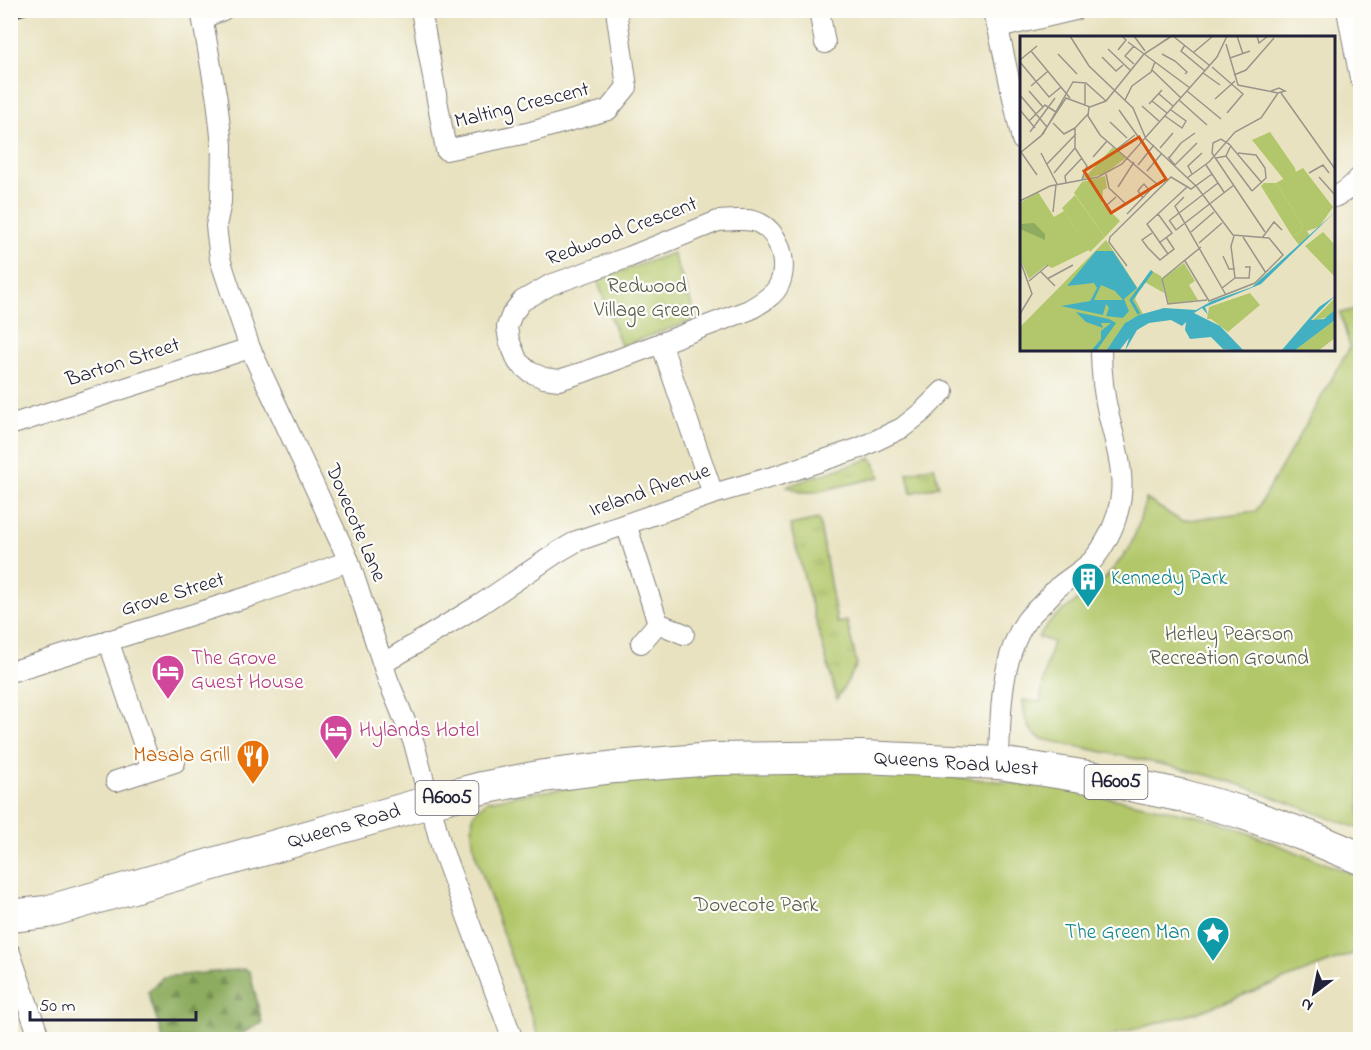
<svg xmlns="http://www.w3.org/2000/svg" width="1371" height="1050" font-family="'Indie Flower',sans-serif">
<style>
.grass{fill:url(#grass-tufts);stroke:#6a7453;stroke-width:1.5}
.forest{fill:url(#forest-firs);stroke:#58674d;stroke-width:1.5}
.park{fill:#b2c76b;stroke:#6a7453;stroke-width:1.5}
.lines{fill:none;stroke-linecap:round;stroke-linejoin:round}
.street-casing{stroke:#85827e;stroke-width:22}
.primary-casing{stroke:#85827e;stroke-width:34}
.street{stroke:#fff;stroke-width:20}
.primary{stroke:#fff;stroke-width:32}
.rail-casing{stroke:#22223b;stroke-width:7}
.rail{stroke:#fdfcf7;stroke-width:4.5;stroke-dasharray:14;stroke-linecap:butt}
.labels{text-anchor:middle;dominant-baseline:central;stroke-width:4.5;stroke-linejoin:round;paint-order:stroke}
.shield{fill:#fdfcf7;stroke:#646373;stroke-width:1.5}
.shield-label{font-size:20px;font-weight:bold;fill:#22223b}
.street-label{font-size:21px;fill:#22223b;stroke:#fdfcf7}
.park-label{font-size:21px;fill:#545c4c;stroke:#fdfcf7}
.culture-label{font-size:21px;fill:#0d838f;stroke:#fdfcf7;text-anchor:start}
.hotel-label{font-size:21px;fill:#b23c85;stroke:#fdfcf7;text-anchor:start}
.food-label{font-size:21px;fill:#c56008;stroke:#fdfcf7;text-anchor:end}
.inset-river{fill:none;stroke:#43b0c1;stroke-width:3}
.inset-road{fill:none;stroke:#99958b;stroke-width:1.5}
.view{fill:#d45411;fill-opacity:0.15;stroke:#d45411;stroke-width:3}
.inset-edge{fill:none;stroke:#22223b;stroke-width:3}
</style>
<defs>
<pattern id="grass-tufts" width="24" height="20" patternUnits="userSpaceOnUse" patternTransform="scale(1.5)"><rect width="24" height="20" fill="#b2c76b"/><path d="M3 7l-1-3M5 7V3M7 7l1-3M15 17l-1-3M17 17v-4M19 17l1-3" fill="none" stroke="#99ab5e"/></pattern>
<pattern id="forest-firs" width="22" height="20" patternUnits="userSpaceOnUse" patternTransform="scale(1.5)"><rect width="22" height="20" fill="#8dac5f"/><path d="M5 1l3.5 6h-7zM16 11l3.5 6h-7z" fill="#738c50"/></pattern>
</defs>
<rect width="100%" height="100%" fill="#fdfcf7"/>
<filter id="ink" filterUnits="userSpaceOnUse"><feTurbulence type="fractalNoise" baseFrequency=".0167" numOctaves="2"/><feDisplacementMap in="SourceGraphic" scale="12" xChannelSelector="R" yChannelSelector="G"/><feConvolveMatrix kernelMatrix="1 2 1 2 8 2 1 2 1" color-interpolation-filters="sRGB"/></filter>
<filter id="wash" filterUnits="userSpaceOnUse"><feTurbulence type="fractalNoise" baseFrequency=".008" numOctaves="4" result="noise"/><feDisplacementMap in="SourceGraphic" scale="24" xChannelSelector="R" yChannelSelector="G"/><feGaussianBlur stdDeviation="1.35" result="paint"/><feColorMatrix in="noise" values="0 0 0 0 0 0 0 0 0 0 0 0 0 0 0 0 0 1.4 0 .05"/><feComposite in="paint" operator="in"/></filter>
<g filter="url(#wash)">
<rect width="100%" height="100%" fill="#e8e2c0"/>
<g class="grass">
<polygon points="872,458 880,477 816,492 800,492 787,486"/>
<polygon points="934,466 939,486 911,493 907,473"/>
<polygon points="819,519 837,623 847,621 857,665 837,699 790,525"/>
</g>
<polygon class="forest" points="245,969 250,972 262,1023 231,1039 163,1039 148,992 163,977"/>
<g class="park">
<polygon points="673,253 697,319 621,346 597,280"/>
<path d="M1360,308V829L1229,781L1184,769L1042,739C1026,731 1024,717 1023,700L1040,702L1046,666L1053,642L1038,637L1051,620L1105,579L1129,549L1137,529L1146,499L1181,521L1256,511L1350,347L1340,313Z"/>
<polygon points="756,771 884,771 1053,786 1201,817 1230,826 1360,877 1360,951 1196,1013 1097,1039 539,1039 474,850 472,832 473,814 487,801 532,793 644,778"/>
</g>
</g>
<g filter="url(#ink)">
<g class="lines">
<defs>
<g id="street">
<polyline points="201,10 217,100 222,145 221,202 216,226 220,259 228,283 250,348 349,561 388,680 414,743 442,849 513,1040"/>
<polyline points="421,10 446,150 527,133 608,110 627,87 616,10"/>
<polyline points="819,10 825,43"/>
<polyline points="992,10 998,28 1022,140"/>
<polyline points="1347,10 1360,78"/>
<polyline points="203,18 223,10"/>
<polyline points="998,28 1075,10"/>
<path d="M1334,197C1345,193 1352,186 1360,177"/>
<path d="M736,220C744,220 752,219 759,223C782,234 790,270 776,290C769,299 759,304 749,310L584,372L559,380L544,378L530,372L518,362L509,340L507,327L512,314L522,301L550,285L629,257L718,221Z"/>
<polyline points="661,343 713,494"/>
<polyline points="10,425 250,348"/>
<polyline points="626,524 658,623"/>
<polyline points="108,640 152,769"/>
<polyline points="641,643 658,623 684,634"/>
<polyline points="384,663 481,604 558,552 577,541 713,494 779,475 860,448 902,428 922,412 943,391"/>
<polyline points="10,672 254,595 349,561"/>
<path d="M999,763C1000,718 1000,659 1026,621C1030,615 1036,610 1041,605C1047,599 1052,593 1057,588C1069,578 1082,571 1093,560C1104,547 1114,528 1118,511C1127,479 1117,449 1109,417C1104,396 1101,372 1101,350"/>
<polyline points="116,781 175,762"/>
<polyline points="10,953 40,1040"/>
</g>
<polyline id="primary" points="10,916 46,912 429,802 482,788 544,776 615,767 713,759 861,757 999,763 1101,779 1184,796 1240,812 1310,837 1360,858"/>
</defs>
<use href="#street" class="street-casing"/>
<use href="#primary" class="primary-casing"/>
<use href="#street" class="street"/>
<use href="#primary" class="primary"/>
<defs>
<polyline id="rail" points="10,15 29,10"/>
</defs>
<use href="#rail" class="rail-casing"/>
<use href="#rail" class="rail"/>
</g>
</g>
<defs>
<symbol id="building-pin" viewBox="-11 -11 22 30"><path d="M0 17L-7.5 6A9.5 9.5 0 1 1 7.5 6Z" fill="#0f9aa8" stroke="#fdfcf7"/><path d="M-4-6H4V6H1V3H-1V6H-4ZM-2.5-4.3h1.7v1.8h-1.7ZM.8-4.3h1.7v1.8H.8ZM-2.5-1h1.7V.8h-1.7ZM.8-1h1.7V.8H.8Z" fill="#fff"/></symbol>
<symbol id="hotel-pin" viewBox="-11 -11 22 30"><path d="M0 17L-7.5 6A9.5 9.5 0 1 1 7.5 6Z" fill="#d1479c" stroke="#fdfcf7"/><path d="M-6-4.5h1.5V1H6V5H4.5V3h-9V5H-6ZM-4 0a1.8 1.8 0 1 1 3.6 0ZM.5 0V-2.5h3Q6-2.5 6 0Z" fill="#fff"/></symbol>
<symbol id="restaurant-pin" viewBox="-11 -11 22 30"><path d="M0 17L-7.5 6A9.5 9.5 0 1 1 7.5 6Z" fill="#e8710a" stroke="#fdfcf7"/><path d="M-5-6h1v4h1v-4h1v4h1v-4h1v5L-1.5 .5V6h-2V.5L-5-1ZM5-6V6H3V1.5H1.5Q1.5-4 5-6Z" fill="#fff"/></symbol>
<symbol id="sight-pin" viewBox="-11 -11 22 30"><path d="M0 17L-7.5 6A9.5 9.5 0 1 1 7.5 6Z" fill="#0f9aa8" stroke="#fdfcf7"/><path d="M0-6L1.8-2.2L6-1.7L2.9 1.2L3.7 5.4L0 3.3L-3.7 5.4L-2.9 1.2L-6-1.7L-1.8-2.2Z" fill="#fff"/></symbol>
</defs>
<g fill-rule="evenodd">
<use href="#building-pin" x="1069" y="560" width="38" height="52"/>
<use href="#hotel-pin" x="149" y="652" width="38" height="52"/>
<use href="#hotel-pin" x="317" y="712" width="38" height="52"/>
<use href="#restaurant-pin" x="234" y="737" width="38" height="52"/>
<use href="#sight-pin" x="1194" y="914" width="38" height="52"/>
</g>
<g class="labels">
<g class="shield">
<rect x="1084.5" y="765" width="63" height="34" rx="4.5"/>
<rect x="415.5" y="781" width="63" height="34" rx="4.5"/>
</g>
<g class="shield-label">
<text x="1116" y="782">A6005</text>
<text x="447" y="798">A6005</text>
</g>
<g class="street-label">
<text transform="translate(522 106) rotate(-14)">Malting Crescent</text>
<text transform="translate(622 232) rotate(-21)">Redwood Crescent</text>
<text transform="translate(123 363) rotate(-18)">Barton Street</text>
<text transform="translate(650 491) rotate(-19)">Ireland Avenue</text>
<text transform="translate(355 523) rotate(67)">Dovecote Lane</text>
<text transform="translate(173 595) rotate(-17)">Grove Street</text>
<text transform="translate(956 764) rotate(4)">Queens Road West</text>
<text transform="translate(344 827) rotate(-16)">Queens Road</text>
</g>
<g class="park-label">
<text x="647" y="287">Redwood<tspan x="647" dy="24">Village Green</tspan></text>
<text x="1229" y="635">Hetley Pearson<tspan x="1229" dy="24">Recreation Ground</tspan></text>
<text x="756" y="906">Dovecote Park</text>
</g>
<g class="culture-label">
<text x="1111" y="579">Kennedy Park</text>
<text x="1190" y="933" text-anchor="end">The Green Man</text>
</g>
<g class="hotel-label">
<text x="191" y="659">The Grove<tspan x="191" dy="24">Guest House</tspan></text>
<text x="359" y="731">Hylands Hotel</text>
</g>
<g class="food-label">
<text x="230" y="756">Masala Grill</text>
</g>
</g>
<g transform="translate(1020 36)">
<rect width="315" height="315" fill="#e8e2c0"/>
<path d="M283,132L313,171L299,191L287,195L290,200L279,209L272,200L281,195L283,190L256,147ZM18,156L34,181L44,175L69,214L32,232L26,229L9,243L0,222V167ZM315,262V274L308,281L292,285Z" fill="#b2c76b"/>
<path d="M14,187L25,198V204L0,193V188Z" fill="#8dac5f"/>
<path d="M93,111L106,122L84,138L63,143V138L66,140ZM85,140L87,152L83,154L82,167L100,185L85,201L54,157L62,146ZM244,147H256L283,190L281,195L272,200L241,150ZM303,196L315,209V241L285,210ZM86,204L119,254L115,263L123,278L108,285L86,315H0V291ZM164,227L175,245L169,249L178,264L149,268L142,243ZM230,257L240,269L208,296L191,283H187L189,271ZM315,284V302L298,315H274Z" fill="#b2c76b"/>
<path d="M250,96L275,132L276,137L265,145L232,104ZM55,159L85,201L70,216L42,172ZM132,235L141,240L144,257L123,245Z" fill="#b2c76b"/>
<path d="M315,176L241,248L185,271L188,279L182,272L174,277L200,290L224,315L203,313L191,301L170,303L165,294L166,286L162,290L151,284L129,287L117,294L105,315L109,302L99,315H86L105,287L119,279L144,272L176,274L192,265L232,251ZM76,215H93L117,252L104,263L109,275L103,282L86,280L89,272L86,268L83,279L41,270L70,265L73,260L77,252L74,247L47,250ZM81,249L95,255L103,264H74ZM315,260L291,284L304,283L315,274V284L274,315H261L299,271ZM56,276L89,283L96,287L77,314L71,315L81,303V295L91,287H81L83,292L66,286Z" fill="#43b0c1" fill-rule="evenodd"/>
<path class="inset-river" d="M119,278L111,264L132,235"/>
<path class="inset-road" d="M50,0L69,30L113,72L126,103M114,0L125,15M153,0L189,29M217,0L223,18M237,0L239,7L248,0M108,6L170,52M206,8L218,49L258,57L265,55L259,52L251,55M165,9L161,15L185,35M114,10L105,20L114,28M88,13L110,34M98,14L106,4L102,0M11,15L50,62M174,16L193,0M38,18L57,38M142,18L155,25L167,36L165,38M82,21L96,35L103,29M210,22L230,15M0,24L17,10M0,26L29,61L41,51M192,31L223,58L207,77M132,34L161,62M183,37L200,49M214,39L226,34L254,2M65,48V70M11,50L28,35M9,55L23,71M167,55L201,83M261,57L315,133M139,58L153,70M0,59L27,91M195,63L215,45M105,64L112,50L131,36L135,26M159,64L187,89M132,65L147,77M129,68L142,54M122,70L140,86M69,71L68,80L80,99L138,149M0,74L15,92M99,74L122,106M145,80L162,92L166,85L151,74M9,85L25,69L36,76M90,86L107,102M33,87L44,98L55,92M10,96L35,62M126,103L177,151L213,199L249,202L263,219L235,247L189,265L165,225M55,112L67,130L62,143M140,112L153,97M97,113L115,99M1,116L17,139M0,117L21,100L46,62L70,71L86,65L123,19L151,0M0,117L23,98L53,46L66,47L86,65L124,18L152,0M21,117L37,148M218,117L236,119L245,132L246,142L232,155M206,120L232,155M73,121L87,105M148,121L155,129L177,107M149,122L161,107L175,97M196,122L206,120L211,109M27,128L56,98M118,129L134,109M186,129L204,156M127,135L142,117M34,137L55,112V92L68,78M289,137L303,129L309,137M86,138L89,152L107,169M172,138L168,130L182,117M299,141L315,159M167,142L189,126L215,96L241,82L258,57M46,147L45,140L62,122M242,147L209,108L201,103L193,107L192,117L245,196M98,151L114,126M96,161L87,169L92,177L105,167M164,161L155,170L206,259M123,162L118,155L121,151L124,148L130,155M0,165L30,150L78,141L102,128L197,21L207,0M33,176L36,149M107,178L137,147M138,178L152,197L139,207M149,184L156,194L214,149M150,184L198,147M171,196L194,176M223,201L246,237M242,202L254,186L262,194M179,207L202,187M181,211L142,243L148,268L187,264M128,212L140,224L154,213L146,201M128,212L122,204L132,197M148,218L127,188L167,151M203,220L209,233H215M0,224L12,258L0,278M107,230L89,206L90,201L151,141L171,153L192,138M20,235L35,250M215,242H229L230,231H225M27,243L53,229M9,245L28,229M202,252L215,242L211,210L214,200"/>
<path class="view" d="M119,101L146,143L91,177L64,135Z"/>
<rect width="315" height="315" class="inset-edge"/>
</g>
<rect width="1371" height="1050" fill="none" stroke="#fdfcf7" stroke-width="36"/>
<g transform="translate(1314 993) rotate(212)" stroke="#fdfcf7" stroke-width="4.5" paint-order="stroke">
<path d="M0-4.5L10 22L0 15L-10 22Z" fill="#22223b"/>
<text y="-9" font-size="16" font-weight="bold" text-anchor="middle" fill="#22223b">N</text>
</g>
<path d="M30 1011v9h166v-9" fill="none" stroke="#22223b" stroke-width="3"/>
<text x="39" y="1011" font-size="18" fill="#22223b" stroke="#fdfcf7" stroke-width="4.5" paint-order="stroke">50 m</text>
</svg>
